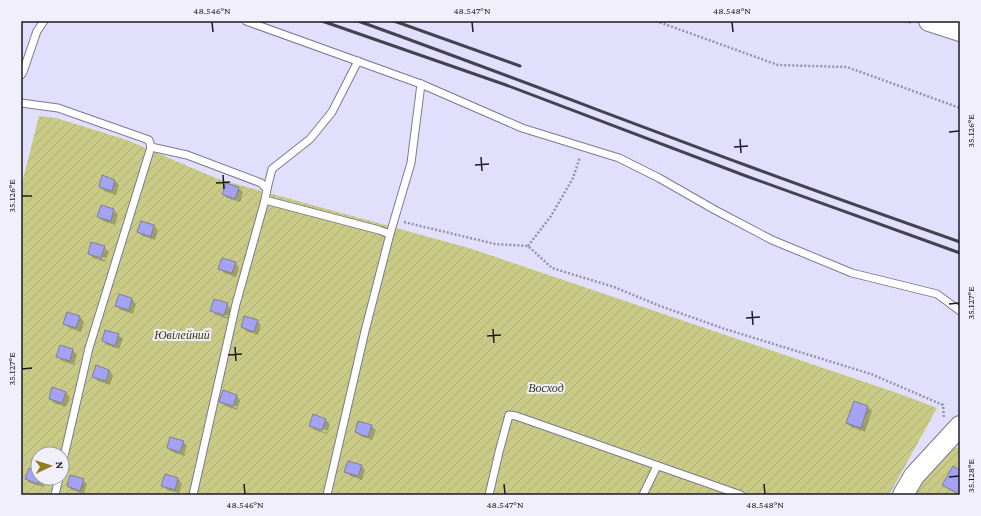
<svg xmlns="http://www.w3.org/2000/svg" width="981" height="516" font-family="'Crimson Pro',serif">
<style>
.garden{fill:url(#garden-furrows);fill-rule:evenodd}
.shadow{fill:#0003;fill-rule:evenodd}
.building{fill:#a4a2f3;stroke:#7d7e98}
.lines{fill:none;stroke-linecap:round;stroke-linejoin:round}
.lane-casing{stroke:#7c7993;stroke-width:9}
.secondary-casing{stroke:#7c7993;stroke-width:22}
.path{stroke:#9492a7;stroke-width:2.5;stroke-dasharray:2 2;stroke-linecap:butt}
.lane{stroke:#fff;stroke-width:7}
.secondary{stroke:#fff;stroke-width:20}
.rail{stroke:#444250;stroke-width:3}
.ticks{fill:none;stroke:#1b1a24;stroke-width:1.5}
.labels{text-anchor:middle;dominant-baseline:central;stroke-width:4;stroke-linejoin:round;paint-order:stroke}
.park-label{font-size:12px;font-style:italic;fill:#373810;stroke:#f0effa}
.neatline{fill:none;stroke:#1b1a24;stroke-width:1.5}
.ticks-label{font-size:10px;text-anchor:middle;fill:#1b1a24}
</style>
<defs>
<pattern id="garden-furrows" width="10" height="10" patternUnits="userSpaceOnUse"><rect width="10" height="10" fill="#c8ca85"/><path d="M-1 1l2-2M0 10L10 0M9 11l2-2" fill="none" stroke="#abad73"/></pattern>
</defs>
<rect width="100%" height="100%" fill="#e2dffc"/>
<g class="garden">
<path d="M39,116L56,118L127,140L218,179L469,248L900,394L937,408L889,495H21V187ZM38,454H62V478H38Z"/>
<polygon points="940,441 960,449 960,495 903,495"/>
</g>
<g class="shadow">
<polygon points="103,176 115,181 119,185 116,195 104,191 100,187"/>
<polygon points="238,188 243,192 240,202 227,198 223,194"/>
<polygon points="102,206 114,210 118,215 115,225 103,221 98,216"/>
<polygon points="154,226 158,230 155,240 143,236 138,232"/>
<path d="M104,247L109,252L105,262L93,258L89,253ZM93,254L106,258V260L93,256Z"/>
<polygon points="235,263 239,267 236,277 224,273 220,269"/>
<polygon points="119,295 132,299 136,304 133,314 121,310 116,306"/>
<path d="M227,304L231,309L228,319L216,315L212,310ZM215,311L229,316L228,317L215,313Z"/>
<polygon points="80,317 84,322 81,332 69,328 64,323"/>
<polygon points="257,321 261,325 258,335 246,331 242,327"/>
<polygon points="118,335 123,339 119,349 107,345 103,341"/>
<polygon points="61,346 73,350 77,355 74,365 62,361 58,356"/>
<polygon points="109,370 113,375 110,385 98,381 93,377"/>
<polygon points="65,392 70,397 66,407 54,403 50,399"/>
<path d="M236,395L240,400L237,410L225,406L221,401ZM224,402L238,407L237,408L224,404Z"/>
<polygon points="854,402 868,407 872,411 865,432 851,427 847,423"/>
<path d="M326,420L330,424L327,434L314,430L310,426ZM314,426L328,431L327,433L314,428Z"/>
<polygon points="371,426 376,430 372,440 360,436 356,432"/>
<polygon points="183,442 187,446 184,456 172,452 168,448"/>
<polygon points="361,466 365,470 362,480 350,476 346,472"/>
<polygon points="953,468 960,472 960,495 948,489 944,485"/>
<polygon points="38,472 38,478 46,478 43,487 30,483 26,479"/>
<polygon points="178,479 182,484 179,493 167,490 162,485"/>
<polygon points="83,480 87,484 84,494 72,490 68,486"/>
</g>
<g class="building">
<polygon points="102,175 115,180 112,191 99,187"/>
<polygon points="226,183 239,187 235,199 222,194"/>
<polygon points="101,205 114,209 111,221 97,217"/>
<polygon points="141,221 154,225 151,237 137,232"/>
<polygon points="91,242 105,246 101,258 88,254"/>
<polygon points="222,258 236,262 232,273 218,269"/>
<polygon points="119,294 132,298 129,310 115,306"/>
<polygon points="214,299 228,303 224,315 210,311"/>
<polygon points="67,312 80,316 76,328 63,324"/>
<polygon points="244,316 258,320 254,332 241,327"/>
<polygon points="105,330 119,334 115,346 102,341"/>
<polygon points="60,345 73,349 70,361 56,357"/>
<polygon points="96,365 109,370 106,381 92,377"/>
<polygon points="52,387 66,392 62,403 49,399"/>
<polygon points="223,390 237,395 233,406 219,402"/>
<polygon points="854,401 868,406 861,428 846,423"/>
<polygon points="313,414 326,419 322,430 309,426"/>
<polygon points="358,421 372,425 368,437 355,432"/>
<polygon points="170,437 184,441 180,452 167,448"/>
<polygon points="348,461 362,465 358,476 344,472"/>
<polygon points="953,466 960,470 959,494 942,485"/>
<polygon points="29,468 38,471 38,478 40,478 38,484 25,479"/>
<polygon points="165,474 178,478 175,490 161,486"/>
<polygon points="70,475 84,479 80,491 67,486"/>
</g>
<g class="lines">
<defs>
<g id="lane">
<polyline points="246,21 421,84 522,128 619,158 659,178 715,210 772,240 852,273 937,294 960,311"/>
<polyline points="21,75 23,72 37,31 44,21"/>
<polyline points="21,103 58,108 149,140 151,147 187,155 261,183 267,189 265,200 379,230 390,234"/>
<polyline points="267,189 272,169 310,139 332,112 358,61"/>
<polyline points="62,465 89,348 151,147"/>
<polyline points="55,495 59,478"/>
<polyline points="193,495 236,304 265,200"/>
<polyline points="327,495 365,331 390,234 411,163 421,84"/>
<polyline points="489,495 499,452 509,415 516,416 741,495"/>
<polyline points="643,495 657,466"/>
</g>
<g id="secondary">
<polyline points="929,21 960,31"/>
<polyline points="903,495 914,476 960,426"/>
</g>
</defs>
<use href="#lane" class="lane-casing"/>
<use href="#secondary" class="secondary-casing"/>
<g class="path">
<polyline points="656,21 778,65 847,67 960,108"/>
<polyline points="905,21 912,23"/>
<polyline points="404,222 495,244 528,246 552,268 614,287 660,306 725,329 871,374 943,405 944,418"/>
<polyline points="528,246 551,216 573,178 580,157"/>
</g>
<use href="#lane" class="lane"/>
<use href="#secondary" class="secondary"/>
<g class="rail">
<polyline points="322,21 506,85 746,176 960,253"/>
<path d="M358,21C489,68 618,118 748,166C818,192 889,217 960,242"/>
<polyline points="394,21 520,66"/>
</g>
</g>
<path class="ticks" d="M212,22L213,32M472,22L473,32M732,22L733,32M949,132L959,131M740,139L741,153M734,147L748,146M481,157L482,171M475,165L489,164M223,175L224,189M216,183L230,182M22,196H32M949,304L959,303M752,311L753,325M746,318L760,317M493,329L494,343M487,336L501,335M235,347L236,361M228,355L242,354M22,369L32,368M949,477L959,476M244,484L245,494M504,484L505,494M764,484L765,494"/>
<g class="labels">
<g class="park-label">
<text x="182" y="335">Ювілейний</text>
<text x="546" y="388">Восход</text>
</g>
</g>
<rect width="981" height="516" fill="none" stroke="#f0effa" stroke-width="44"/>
<g transform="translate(50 466) rotate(86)"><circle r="19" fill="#f0effa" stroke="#9b9aa4"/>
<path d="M0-3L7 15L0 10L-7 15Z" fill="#927a21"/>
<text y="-6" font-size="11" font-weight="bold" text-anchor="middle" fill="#1b1a24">N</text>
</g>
<rect x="22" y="22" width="937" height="472" class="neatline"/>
<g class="ticks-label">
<text x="212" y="14">48.546°N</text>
<text x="472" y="14">48.547°N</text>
<text x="732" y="14">48.548°N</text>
<text transform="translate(970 131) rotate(-90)" y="4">35.126°E</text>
<text transform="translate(11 196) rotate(-90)" y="4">35.126°E</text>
<text transform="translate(970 303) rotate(-90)" y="4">35.127°E</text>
<text transform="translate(11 369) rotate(-90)" y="4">35.127°E</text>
<text transform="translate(970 476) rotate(-90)" y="4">35.128°E</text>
<text x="245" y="508">48.546°N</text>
<text x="505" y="508">48.547°N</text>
<text x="765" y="508">48.548°N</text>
</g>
</svg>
